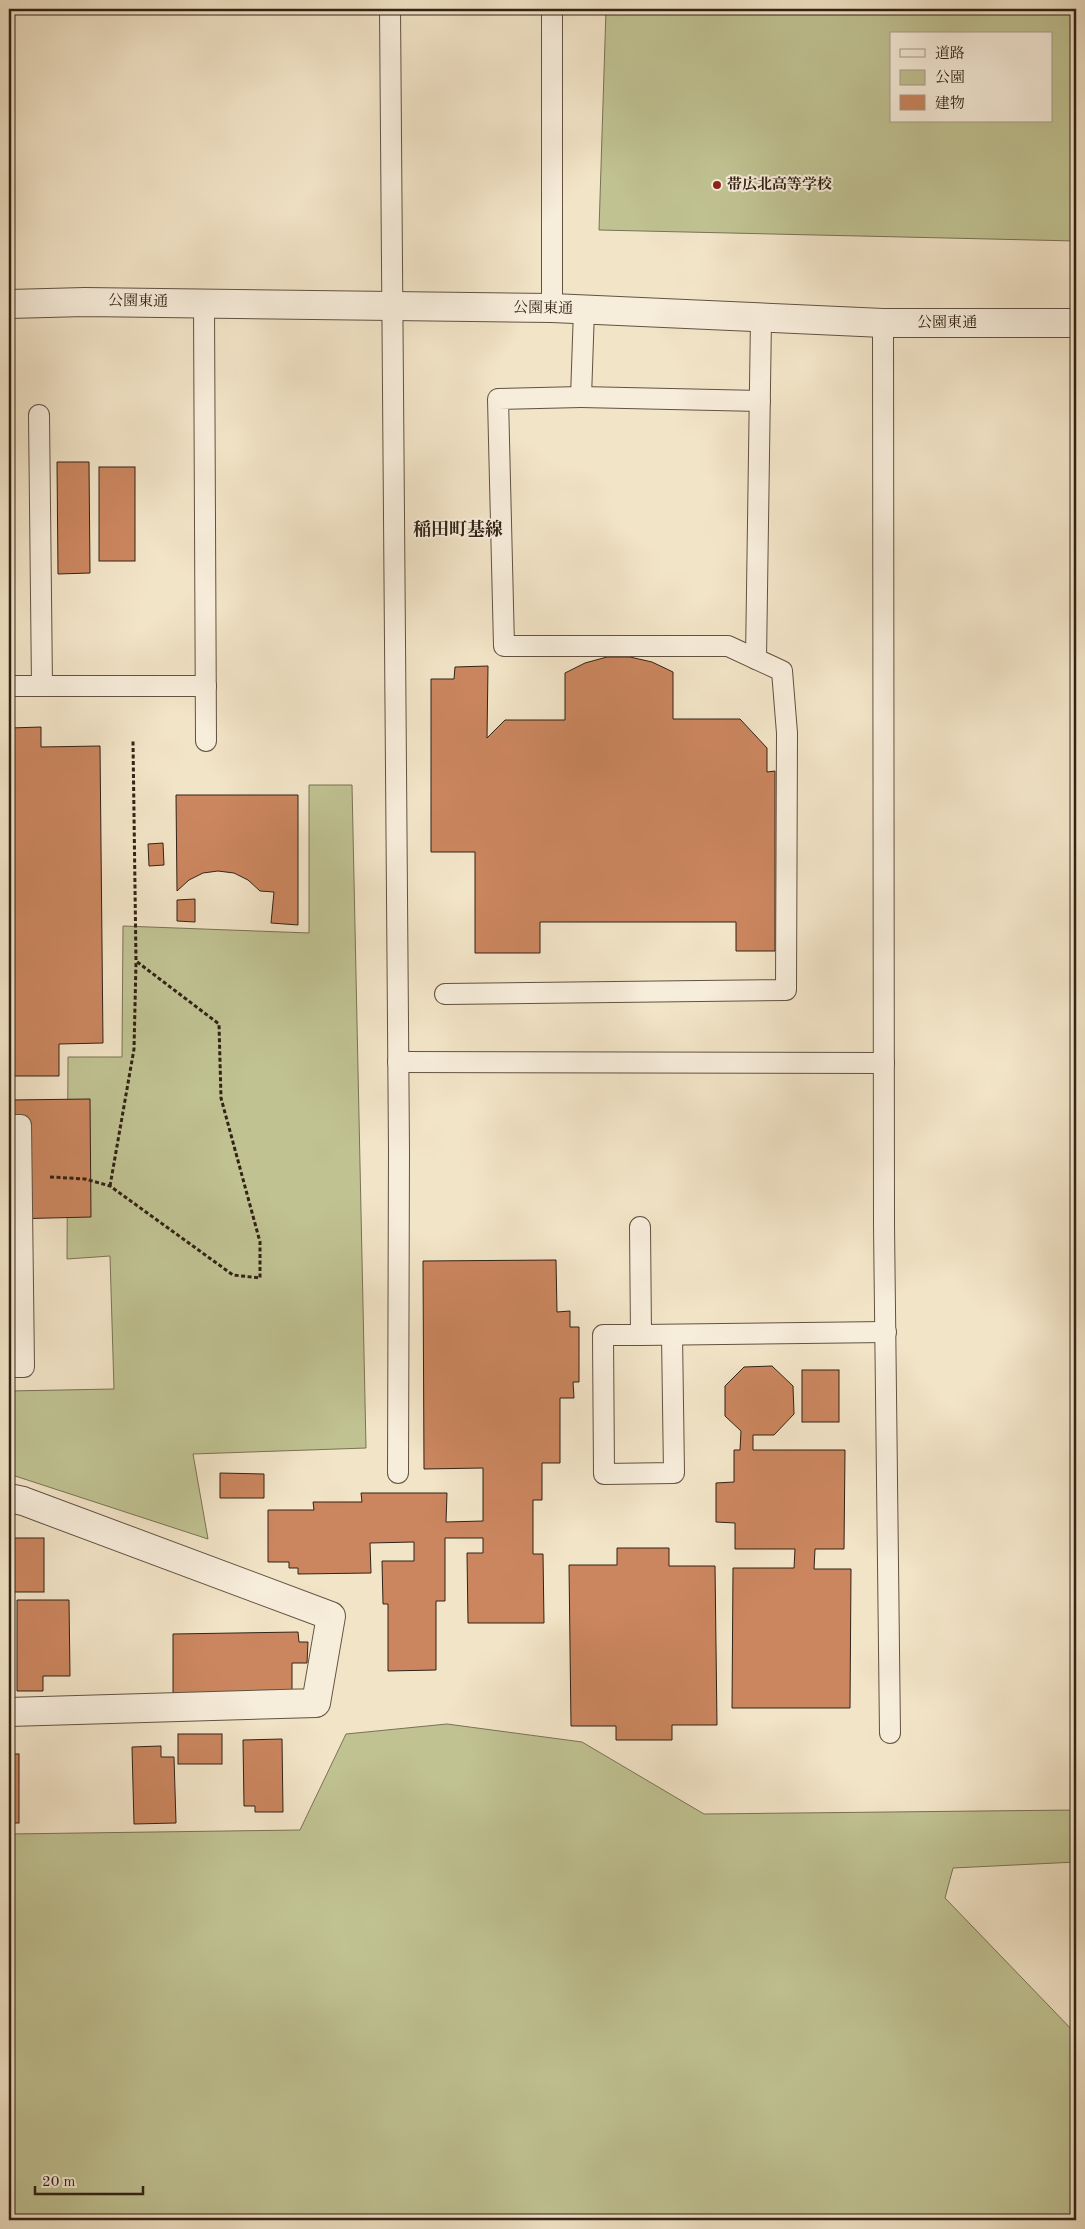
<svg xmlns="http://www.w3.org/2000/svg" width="1085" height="2229" font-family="'Old Standard TT','Noto Serif JP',serif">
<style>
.green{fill:#c0c292;stroke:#797254;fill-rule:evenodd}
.building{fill:#cb865f;stroke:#322216}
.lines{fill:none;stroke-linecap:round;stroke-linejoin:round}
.service-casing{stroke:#625242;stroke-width:22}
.minor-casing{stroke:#625242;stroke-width:30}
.tertiary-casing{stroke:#625242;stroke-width:30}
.path{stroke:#322216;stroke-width:3;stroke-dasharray:4 2.5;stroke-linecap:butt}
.service{stroke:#f7eddb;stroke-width:20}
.minor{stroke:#f7eddb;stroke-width:28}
.tertiary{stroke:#f7eddb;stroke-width:28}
.poi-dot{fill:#8f2418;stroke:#f7eddb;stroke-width:2}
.labels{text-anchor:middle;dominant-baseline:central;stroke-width:4;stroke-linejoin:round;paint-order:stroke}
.poi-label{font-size:15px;font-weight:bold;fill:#322216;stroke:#f7eddb;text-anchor:start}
.street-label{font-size:15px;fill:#322216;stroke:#f7eddb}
.quarter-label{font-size:18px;font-weight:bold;fill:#322216;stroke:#f7eddb}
</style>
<rect width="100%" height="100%" fill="#f2e4c7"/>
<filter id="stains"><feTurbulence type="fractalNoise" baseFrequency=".004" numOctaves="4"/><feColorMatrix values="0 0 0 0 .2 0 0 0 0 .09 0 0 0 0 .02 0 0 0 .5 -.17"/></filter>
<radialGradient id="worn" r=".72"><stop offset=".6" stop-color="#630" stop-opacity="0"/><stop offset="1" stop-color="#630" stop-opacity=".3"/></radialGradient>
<g class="green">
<path d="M606,9H1076V241L599,230ZM891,34H1051V121H891Z"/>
<polygon points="309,785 352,785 366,1448 193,1454 208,1539 9,1474 9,1391 114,1389 110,1256 67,1259 68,1057 122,1057 123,926 309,933"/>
<polygon points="447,1724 582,1742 704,1814 1076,1810 1076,1862 953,1868 945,1898 1076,2034 1076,2220 9,2220 9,1834 300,1830 346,1734"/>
</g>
<g class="building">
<polygon points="57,462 89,462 90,573 58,574"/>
<rect x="99" y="467" width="36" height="94"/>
<polygon points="607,657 630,657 652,662 673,672 673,719 740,719 767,748 767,772 775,771 775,951 736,951 736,922 540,922 540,953 475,953 475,852 431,852 431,679 454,679 455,667 488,666 487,738 505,720 565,720 565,673 585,663"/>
<polygon points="9,703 10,728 41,727 41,747 100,746 103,1043 59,1044 59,1076 10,1076 10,1100 90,1099 91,1217 9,1219"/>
<polygon points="176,795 298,795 298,925 271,923 274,892 260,891 248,880 234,873 218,871 203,873 189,880 177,891"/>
<polygon points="163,843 164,865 149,866 148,844"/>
<polygon points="195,899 195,922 177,921 177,900"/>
<polygon points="556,1260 557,1312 570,1311 570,1327 579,1327 579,1382 573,1382 574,1398 560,1398 560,1463 542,1463 542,1500 533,1500 533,1554 543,1554 544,1623 468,1623 467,1553 483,1553 483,1538 445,1538 445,1601 436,1601 436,1670 388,1671 388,1604 383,1604 382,1561 414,1561 414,1542 370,1543 371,1573 298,1574 298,1568 289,1568 289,1562 268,1562 268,1510 314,1510 313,1502 362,1502 361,1493 447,1493 446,1522 483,1521 483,1468 424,1469 423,1261"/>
<polygon points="772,1366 793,1386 794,1414 774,1435 753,1435 753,1450 845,1450 844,1549 815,1549 814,1569 851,1569 850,1708 732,1708 733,1568 794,1568 795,1549 735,1549 735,1523 716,1522 716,1483 734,1482 734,1450 740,1450 741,1431 725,1416 725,1386 744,1367"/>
<rect x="802" y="1370" width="37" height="52"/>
<polygon points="220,1473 264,1474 264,1498 220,1498"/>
<rect x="12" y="1538" width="32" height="54"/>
<polygon points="617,1548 669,1548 669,1566 715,1566 717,1725 672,1725 672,1740 616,1740 616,1726 571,1726 569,1565 617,1565"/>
<polygon points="17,1600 69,1600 70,1676 43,1676 43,1691 17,1691"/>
<polygon points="298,1632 299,1642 308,1642 307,1663 292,1663 292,1691 173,1693 173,1634"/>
<rect x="178" y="1734" width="44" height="30"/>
<polygon points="282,1739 283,1812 255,1812 255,1806 244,1806 243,1740"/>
<polygon points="161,1746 161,1757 174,1757 176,1823 134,1824 132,1747"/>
<rect x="9" y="1754" width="10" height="69"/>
</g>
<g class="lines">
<defs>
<g id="service">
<polyline points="390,9 399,1150 398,1473"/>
<polyline points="552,9 552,308"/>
<polyline points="204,304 206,741"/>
<polyline points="584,310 581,397 760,401"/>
<polyline points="883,323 884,1225 890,1733"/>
<polyline points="39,415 42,686"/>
<polyline points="756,659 761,318"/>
<polyline points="9,686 206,686"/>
<polyline points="445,994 786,990 787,733 782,671 728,646 504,646 498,399 581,397"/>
<polyline points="398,1062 884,1063"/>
<polyline points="9,1125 21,1125 24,1367 9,1367"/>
<polyline points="640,1227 641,1335 886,1332"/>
<polyline points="641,1335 603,1335 604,1474 674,1473 672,1335"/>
</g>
<polyline id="minor" points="9,1498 23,1501 331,1616 316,1703 9,1712"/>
<polyline id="tertiary" points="9,304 85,302 552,308 883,323 1076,323"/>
</defs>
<use href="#service" class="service-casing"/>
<use href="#minor" class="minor-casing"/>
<use href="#tertiary" class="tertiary-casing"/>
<g class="path">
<polyline points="50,1177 85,1179 110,1186 233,1275 260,1278 260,1242 221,1098 219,1024 136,961 133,741"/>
<polyline points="110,1186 134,1049 136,962"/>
</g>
<use href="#service" class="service"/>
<use href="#minor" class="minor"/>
<use href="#tertiary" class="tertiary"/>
</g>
<circle class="poi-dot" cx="717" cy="185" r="5"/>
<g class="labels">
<g class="poi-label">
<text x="727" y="185">帯広北高等学校</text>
</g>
<g class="street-label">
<text transform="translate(138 302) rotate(1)">公園東通</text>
<text transform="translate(543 309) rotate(1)">公園東通</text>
<text x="947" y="323">公園東通</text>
</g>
<g class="quarter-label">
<text x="458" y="530">稲田町基線</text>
</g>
</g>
<rect width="1085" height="2229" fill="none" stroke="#f2e4c7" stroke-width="30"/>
<rect x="10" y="10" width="1065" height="2209" fill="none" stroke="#322216" stroke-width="2.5"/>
<rect x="15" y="15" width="1055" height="2199" fill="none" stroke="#322216"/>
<rect x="890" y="32" width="162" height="90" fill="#f7eddb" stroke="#a89c8c"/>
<rect x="900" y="49" width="25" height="8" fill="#f7eddb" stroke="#a89c8c"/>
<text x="935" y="58" font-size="15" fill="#322216">道路</text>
<rect x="900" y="70" width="25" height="15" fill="#c0c292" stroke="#a89c8c"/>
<text x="935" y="82" font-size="15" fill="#322216">公園</text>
<rect x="900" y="95" width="25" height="15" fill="#cb865f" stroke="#a89c8c"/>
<text x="935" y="108" font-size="15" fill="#322216">建物</text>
<path d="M35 2186v8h108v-8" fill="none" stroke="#322216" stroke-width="2.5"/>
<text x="42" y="2186" font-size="15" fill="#322216" stroke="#f7eddb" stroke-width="4" paint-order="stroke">20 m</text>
<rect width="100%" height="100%" filter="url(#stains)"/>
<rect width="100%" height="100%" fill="url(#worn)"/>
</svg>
